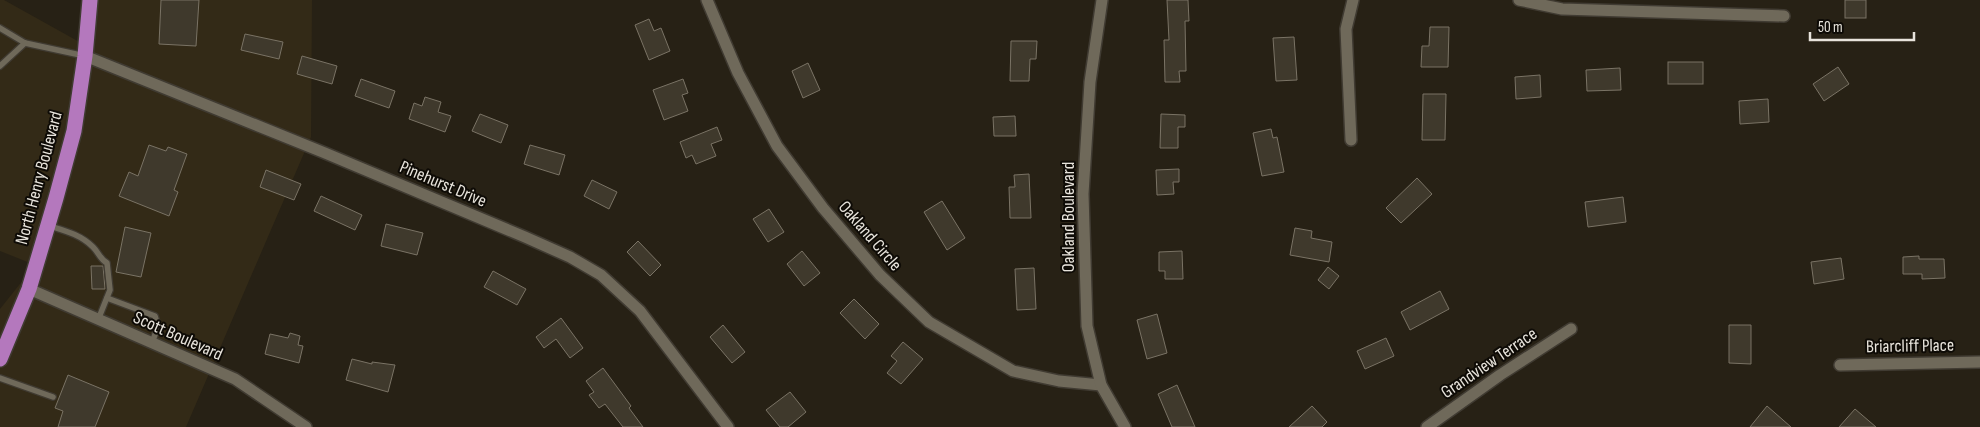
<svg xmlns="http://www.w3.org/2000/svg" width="1980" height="427" font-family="'Sofia Sans Condensed',sans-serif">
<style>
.built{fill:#332a17}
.building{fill:#3f392c;stroke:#7a7365}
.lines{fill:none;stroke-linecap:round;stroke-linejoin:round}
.service-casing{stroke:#403b32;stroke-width:8}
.minor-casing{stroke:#403b32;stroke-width:14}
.trunk-casing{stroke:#403b32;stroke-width:18}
.service{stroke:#6f695a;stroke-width:5.5}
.minor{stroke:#6f695a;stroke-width:11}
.trunk{stroke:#b478bd;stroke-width:15}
.labels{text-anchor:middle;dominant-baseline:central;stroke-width:4;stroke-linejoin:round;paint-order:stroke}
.street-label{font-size:18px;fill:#e8e4dc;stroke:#0e0b06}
</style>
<rect width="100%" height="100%" fill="#272115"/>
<polygon class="built" points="0,0 4,0 83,44 86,0 312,0 311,137 186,427 0,427 0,309 35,265 0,251"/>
<g class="building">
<polygon points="161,0 199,0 196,46 159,44"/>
<polygon points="1167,0 1188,0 1189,21 1185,21 1186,71 1179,71 1180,82 1165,82 1164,40 1169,40"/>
<rect x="1845" y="0" width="21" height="18"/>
<polygon points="649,19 654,31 661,28 670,51 649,60 635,25"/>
<polygon points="1430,27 1449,27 1448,67 1421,67 1422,46 1429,46"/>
<polygon points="245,34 283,42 279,59 241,50"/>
<polygon points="1294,37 1297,80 1276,81 1273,38"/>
<polygon points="1011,41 1037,41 1036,59 1030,59 1029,81 1010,81"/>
<polygon points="302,56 337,66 332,84 297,74"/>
<rect x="1668" y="62" width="35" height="22"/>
<polygon points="808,63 820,90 803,98 792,71"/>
<polygon points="1838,67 1849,84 1824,101 1813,84"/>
<polygon points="1620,68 1621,90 1587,91 1586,70"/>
<polygon points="1540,75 1541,97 1516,99 1515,77"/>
<polygon points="361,79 395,91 389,108 355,96"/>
<polygon points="683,79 688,93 682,95 688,111 664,120 653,90"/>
<polygon points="1423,94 1446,94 1445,140 1422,140"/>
<polygon points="425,97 441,102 438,112 451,116 445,132 409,119 414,103 422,106"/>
<polygon points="1768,99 1769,122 1740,124 1739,101"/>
<polygon points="480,114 508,125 501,143 472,131"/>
<polygon points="1161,114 1185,115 1185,127 1178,127 1178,148 1160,148"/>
<polygon points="1015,116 1016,136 994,136 993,117"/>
<polygon points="717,127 722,140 711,144 716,156 696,164 692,155 686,158 680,142"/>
<polygon points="1271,129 1273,138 1277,137 1284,172 1262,176 1253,133"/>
<polygon points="149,145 166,151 168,147 187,154 174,190 178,192 169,216 119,196 129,172 138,176"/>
<polygon points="530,145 565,155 559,175 524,164"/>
<polygon points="1179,169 1179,182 1173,182 1174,194 1157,195 1156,170"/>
<polygon points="266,170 301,184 294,200 260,187"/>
<polygon points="1029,174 1031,218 1010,218 1009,187 1015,187 1014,175"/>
<polygon points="1417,178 1432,194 1401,223 1386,208"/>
<polygon points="592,180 617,192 609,209 584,196"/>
<polygon points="321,196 362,215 355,230 314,211"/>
<polygon points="1623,197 1626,222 1588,227 1585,202"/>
<polygon points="942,201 965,238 947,250 924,212"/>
<polygon points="769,209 784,232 768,242 753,219"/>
<polygon points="386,224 423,233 417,255 381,246"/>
<polygon points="125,227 151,233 141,277 116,272"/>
<polygon points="1295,228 1312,231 1311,238 1332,242 1329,262 1290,255"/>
<polygon points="638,241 661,265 650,276 627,252"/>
<polygon points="802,251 820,273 804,286 787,264"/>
<polygon points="1182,251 1183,279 1165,279 1165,271 1159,271 1159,252"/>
<polygon points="1919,256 1919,259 1944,259 1945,278 1922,279 1922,274 1903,274 1903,257"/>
<polygon points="1841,258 1844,279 1814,284 1811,262"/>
<polygon points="91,266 103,266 105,289 92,289"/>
<polygon points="1328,267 1339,276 1329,289 1318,280"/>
<polygon points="1034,268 1036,309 1017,310 1015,269"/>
<polygon points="493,271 526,289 517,305 484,287"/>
<polygon points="1440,291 1449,309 1410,330 1401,312"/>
<polygon points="854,299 879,324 865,339 840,313"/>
<polygon points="1157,314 1167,353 1147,359 1137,320"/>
<polygon points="561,318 583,348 570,358 556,339 544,348 536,337"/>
<polygon points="723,325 745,352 732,363 710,337"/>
<polygon points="1729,325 1751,325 1751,364 1729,363"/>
<polygon points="290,333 300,336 298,345 303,346 299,363 265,354 270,334 288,338"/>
<polygon points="1386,338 1394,356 1365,369 1357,351"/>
<polygon points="903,342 923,359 901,384 887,373 897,361 891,356"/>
<polygon points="352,359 372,364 372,362 395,365 388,392 346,380"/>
<polygon points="603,368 631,406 629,408 643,427 623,427 605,404 599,408 589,395 594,392 586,381"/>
<polygon points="68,375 109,392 95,427 58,427 63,411 55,408"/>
<polygon points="1177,385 1195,427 1172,427 1158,394"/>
<polygon points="790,392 806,412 788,427 780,427 766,410"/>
<polygon points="1312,406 1327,422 1322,427 1289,427"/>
<polygon points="1767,406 1791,427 1750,427"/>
<polygon points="1855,409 1876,427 1839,427"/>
</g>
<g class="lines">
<defs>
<g id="service">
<polyline points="0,28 25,43 85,56"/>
<polyline points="0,66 25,43"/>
<path d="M50,226C66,231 81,235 93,247C99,253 100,259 107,263L110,290L98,320"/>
<polyline points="107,298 155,316 158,326 152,343"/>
<polyline points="0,378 53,397"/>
</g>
<g id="minor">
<polyline points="707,0 738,73 777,146 823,208 880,275 929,322 1013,371 1059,381 1101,385"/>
<polyline points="1102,0 1090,82 1083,194 1087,326 1101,385 1125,427"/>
<polyline points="1519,0 1562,9 1784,16"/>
<polyline points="85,56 325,153 525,237 570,257 601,275 640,311 728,427"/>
<polyline points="1351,140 1346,29 1353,0"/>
<polyline points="29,289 235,379 306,427"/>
<polyline points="1840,365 1980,362"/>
<polyline points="1427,427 1500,375 1571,329"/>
</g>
<polyline id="trunk" points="0,359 29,289 56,198 74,131 85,56 90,0"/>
</defs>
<use href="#service" class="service-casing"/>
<use href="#minor" class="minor-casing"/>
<use href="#trunk" class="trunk-casing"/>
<use href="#service" class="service"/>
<use href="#minor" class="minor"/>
<use href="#trunk" class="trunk"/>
</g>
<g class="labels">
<g class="street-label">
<text transform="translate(39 178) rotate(-75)">North Henry Boulevard</text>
<text transform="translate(443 184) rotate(23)">Pinehurst Drive</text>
<text transform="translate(1068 217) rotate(-90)">Oakland Boulevard</text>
<text transform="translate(870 236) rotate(49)">Oakland Circle</text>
<text transform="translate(178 336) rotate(24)">Scott Boulevard</text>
<text transform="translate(1910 346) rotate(-1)">Briarcliff Place</text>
<text transform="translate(1489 363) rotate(-34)">Grandview Terrace</text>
</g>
</g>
<path d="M1810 32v8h104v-8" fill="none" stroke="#e8e4dc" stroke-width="2.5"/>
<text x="1818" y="32" font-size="15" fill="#e8e4dc" stroke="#0e0b06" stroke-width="4" paint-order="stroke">50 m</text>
</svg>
